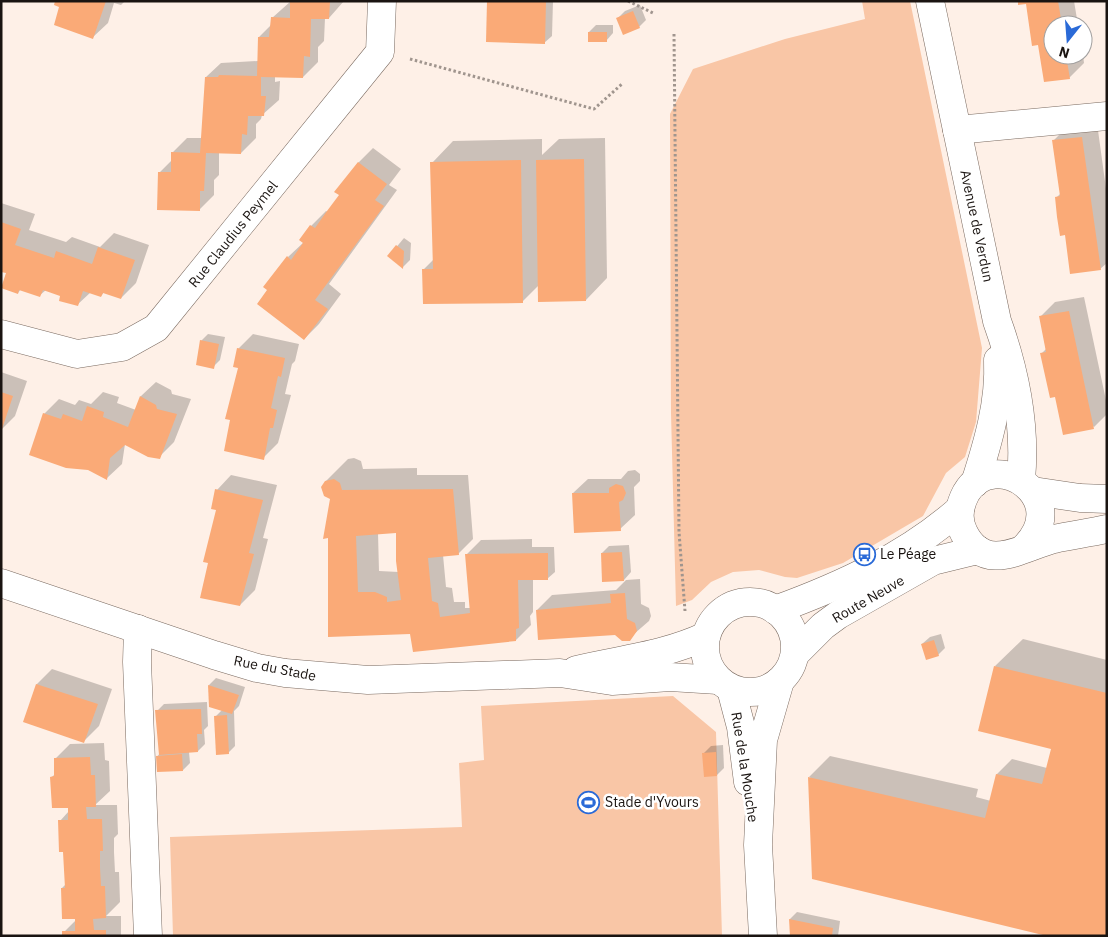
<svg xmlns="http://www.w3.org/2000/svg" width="1108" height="937" font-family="'IBM Plex Sans',sans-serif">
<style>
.green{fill:#f9c6a6}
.shadow{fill:#0003;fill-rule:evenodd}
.building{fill:#faaa77;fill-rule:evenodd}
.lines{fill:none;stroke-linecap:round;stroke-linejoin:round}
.minor-casing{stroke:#7a6a60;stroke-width:29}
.path{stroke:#a0958e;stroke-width:3;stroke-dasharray:2.5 2.5;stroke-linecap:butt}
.minor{stroke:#fff;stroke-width:28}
.labels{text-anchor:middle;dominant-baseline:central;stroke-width:5;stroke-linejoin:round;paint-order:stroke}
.street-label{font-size:14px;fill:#1a1411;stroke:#fff}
.poi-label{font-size:14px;fill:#1a1411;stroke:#fff;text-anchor:start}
</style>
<rect width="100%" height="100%" fill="#fef0e7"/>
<g class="green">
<polygon points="862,1 910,1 982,348 976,422 965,457 946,473 923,516 843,563 797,578 785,577 759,570 733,572 711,582 692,600 676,606 671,413 670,114 693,69 785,39 865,19"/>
<polygon points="673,696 716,732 722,936 173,936 170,837 462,827 459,763 484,760 481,706"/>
</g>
<g class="shadow">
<polygon points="57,1 125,1 121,5 114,3 108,23 93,37"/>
<polygon points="291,1 344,1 329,18 325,18 324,41 318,47 318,62 303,77 275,76 275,82 280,81 279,100 262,115 261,119 256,124 256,138 241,153 219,152 219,175 214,180 214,195 199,210 160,172 172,160 172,153 187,138 202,138 206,77 221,63 258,61 259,37 271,25 272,18"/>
<polygon points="489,1 553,1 552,36 544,43"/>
<polygon points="1019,1 1074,1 1078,25 1053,25 1053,55 1083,55 1084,63 1069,78 1039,43 1027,3"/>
<polygon points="640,5 646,20 639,27 618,18 625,11"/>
<polygon points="596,25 613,25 613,33 606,41 589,32"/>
<polygon points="1097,123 1107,196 1107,263 1100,269 1066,234 1056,198 1061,193 1054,140 1068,126"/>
<polygon points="605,138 607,278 586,300 539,285 523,301 423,270 434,259 432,163 453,141 542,139 542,155 559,139"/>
<polygon points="373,148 401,169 389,185 397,190 329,284 341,294 319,324 304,339 288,257 304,242 301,239 311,226 326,211 328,212 341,195 358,163"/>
<polygon points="1,203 35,214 29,230 66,242 72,237 100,247 114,233 149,245 136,283 121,298 104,292 101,296 91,292 77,305 62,295 46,290 40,295 21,289 18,293 8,272 1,270"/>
<polygon points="404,238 411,243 410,260 403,267 389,256"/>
<polygon points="1084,297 1107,405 1107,414 1094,427 1056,395 1041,354 1046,349 1040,317 1055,302"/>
<polygon points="208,334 225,337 220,360 213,367 201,341"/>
<polygon points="253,334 299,344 295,361 292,364 285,394 291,395 278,443 263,458 239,367 238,349"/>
<polygon points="1,372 27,381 15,416 1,430"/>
<polygon points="156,382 171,390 172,394 191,399 174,442 159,457 125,444 122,464 107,478 44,414 59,399 75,405 79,400 91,404 103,392 119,397 117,403 136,410 141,396"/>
<path d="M354,458L361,461L363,469L417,468V475H468L473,539L458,554L443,555L446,587L452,588L454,602H465V608H471L466,555L481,540L532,539V547H554L555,572L547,579H533V612L530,616L531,625L516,640L411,632L329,636L331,498L326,481L348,459ZM397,531L399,572L379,571L378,533Z"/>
<polygon points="635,470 640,474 640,481 634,487 635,515 620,529 573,493 588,479 621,479 628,471"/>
<polygon points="231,475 277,485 263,538 268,539 255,590 240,605 209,562 218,509 217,490"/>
<polygon points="629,545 631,572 624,580 602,553 609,546"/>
<polygon points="640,579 641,604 649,608 651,616 649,621 627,640 616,634 537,610 552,595 616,590 626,580"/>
<polygon points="941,634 945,648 938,655 922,644 930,637"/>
<polygon points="1023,639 1107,660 1107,936 809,777 830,756 978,789 976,797 991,801 997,774 1012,759 1047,768 1052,748 995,666"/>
<polygon points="52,669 112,689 99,726 84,741 24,721 37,684"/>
<polygon points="216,678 245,687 239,706 234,711 235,746 228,753 216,716 222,710 210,706 209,685"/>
<polygon points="207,702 208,726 204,730 205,744 198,751 189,752 190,763 183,770 157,757 160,753 157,711 164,704"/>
<polygon points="104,743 105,760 109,761 110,791 95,805 117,805 118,834 114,838 114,852 115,872 119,872 120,902 106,916 121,916 121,936 64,936 64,932 78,918 62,888 66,884 65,851 60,821 69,811 69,806 52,777 55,774 55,759 70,744"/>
<polygon points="723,745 724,768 717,775 704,753 711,746"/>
<polygon points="797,912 840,921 838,936 791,936 790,919"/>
</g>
<g class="building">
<polygon points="55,1 106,1 93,39 54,25 59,7 54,5"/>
<polygon points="290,1 330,1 329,19 311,19 310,57 304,56 303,78 261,77 261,96 266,96 264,116 248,116 247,135 242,134 241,154 206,153 204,191 200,191 200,211 157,210 158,172 171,172 171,152 200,153 205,77 218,77 219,75 257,76 258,37 269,37 271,17 290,18"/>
<polygon points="487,1 546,1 545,44 486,42"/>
<polygon points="1018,1 1058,1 1062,25 1053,25 1053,55 1066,55 1070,79 1044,82 1038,45 1032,46 1026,4 1018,5"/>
<polygon points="633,11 640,28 623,35 616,18"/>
<rect x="588" y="32" width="19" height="10"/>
<polygon points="1082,137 1101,270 1070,274 1065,235 1060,236 1057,217 1055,197 1060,196 1052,140"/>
<polygon points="584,159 586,301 538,302 536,160"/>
<polygon points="521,160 523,303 423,304 422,269 433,269 430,162"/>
<polygon points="358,162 387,184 375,200 384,206 315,300 328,309 304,340 257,304 267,290 263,287 287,256 291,260 303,243 299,240 310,225 315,228 327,211 339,195 334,192"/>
<polygon points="1,222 21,229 15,245 54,258 56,251 92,264 98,247 135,260 121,299 103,293 101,297 83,291 78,306 59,301 60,296 43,290 40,297 19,290 18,294 1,288 6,273 1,272"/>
<polygon points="396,245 404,251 403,269 387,256"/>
<polygon points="1069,311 1094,429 1063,435 1055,397 1050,398 1040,353 1046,352 1039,316"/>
<polygon points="200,340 219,344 214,369 196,365"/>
<polygon points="237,348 285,358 281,377 278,376 271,408 277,410 273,428 270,428 264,460 224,451 230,420 225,419 238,368 233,367"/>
<polygon points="1,392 13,396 2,429 1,429"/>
<polygon points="140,396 156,405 157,409 177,414 160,459 148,457 125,445 110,458 107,480 88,470 66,468 29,455 43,413 61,419 63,414 82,421 87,406 104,412 103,417 128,427"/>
<path d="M334,479L340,483L342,490L453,489L459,555L428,558L432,601L438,603L440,617L470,613L465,554L548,553V580H518L519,628L516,629V641L413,652L410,634L328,637V538L323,539L330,499L324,496L321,487L325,481ZM396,533V561L401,600L387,602V597L375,592H358L356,536Z"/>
<polygon points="616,484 623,486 626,493 623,500 619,502 621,531 574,533 572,493 609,493 609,488"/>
<polygon points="215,489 263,500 249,553 254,554 240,606 200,598 208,563 203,562 216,510 211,509"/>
<polygon points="622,552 624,581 602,582 601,553"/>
<polygon points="625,593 627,619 635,623 637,631 630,641 622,641 615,635 538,640 536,610 611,603 610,594"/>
<polygon points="934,640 939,656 926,660 921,644"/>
<polygon points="994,666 1107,693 1107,936 1047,936 812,879 808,777 985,818 996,774 1042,784 1051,749 978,731"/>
<polygon points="36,684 98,704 84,743 23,722"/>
<polygon points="208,685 239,695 232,714 209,707"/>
<polygon points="201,709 202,734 197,734 198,752 159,755 155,710"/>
<polygon points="227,715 229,754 216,755 214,716"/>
<polygon points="716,752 717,776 704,777 702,753"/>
<polygon points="182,754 183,771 157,772 156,756"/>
<polygon points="90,757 91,775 95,775 96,807 86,807 87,819 102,819 103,851 100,851 100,868 101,886 105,886 106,918 93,919 94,930 106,930 106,936 62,936 62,931 75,931 75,919 62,919 61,888 65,888 63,852 59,852 58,820 68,820 68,808 52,808 50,777 54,776 54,758"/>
<polygon points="789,919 833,928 832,936 790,936"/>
</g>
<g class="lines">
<defs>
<g id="minor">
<path d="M930,1L997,321C1015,371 1026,427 1021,480"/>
<polyline points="957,130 1107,116"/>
<polyline points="1,334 77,354 122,347 156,328 380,52 382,1"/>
<path d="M975,483C988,443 1000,402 998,360"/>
<polyline points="1033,491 1080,498 1107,499"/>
<path d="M1023,549C1076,499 994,445 966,493C959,506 957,520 964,533C985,575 1023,547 1054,539C1072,535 1089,533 1107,529"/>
<polyline points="1,583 214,655 257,668 285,673 368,680 560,673 612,681 670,677 718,680"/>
<circle cx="750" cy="647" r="45"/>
<path d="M775,610C841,586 907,556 960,509"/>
<polyline points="138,629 137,662 148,936"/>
<polyline points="795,654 823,626 838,615 933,561 978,550"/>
<path d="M576,670C622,659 663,656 706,636"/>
<polyline points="731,689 741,727 748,782"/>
<polyline points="763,936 758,845 763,740 780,681"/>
</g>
</defs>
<use href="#minor" class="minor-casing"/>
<g class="path">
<polyline points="628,1 653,13"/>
<polyline points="674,34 679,532 685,611"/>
<polyline points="410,59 594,109 622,84"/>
</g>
<use href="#minor" class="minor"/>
</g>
<defs>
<symbol id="bus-ring" viewBox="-11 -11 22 22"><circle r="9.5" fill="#fff" stroke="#2a6ad7" stroke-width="1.5"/><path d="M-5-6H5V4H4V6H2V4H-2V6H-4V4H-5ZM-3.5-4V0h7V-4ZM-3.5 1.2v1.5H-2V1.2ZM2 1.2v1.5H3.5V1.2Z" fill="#2a6ad7"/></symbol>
<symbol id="stadium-ring" viewBox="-11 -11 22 22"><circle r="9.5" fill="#fff" stroke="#2a6ad7" stroke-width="1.5"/><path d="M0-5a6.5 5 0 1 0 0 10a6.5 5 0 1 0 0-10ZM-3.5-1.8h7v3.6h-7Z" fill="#2a6ad7"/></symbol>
</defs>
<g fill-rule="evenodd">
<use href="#bus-ring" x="852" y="542" width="25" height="25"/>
<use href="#stadium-ring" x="576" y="790" width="25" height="25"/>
</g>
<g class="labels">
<g class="street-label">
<text transform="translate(977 226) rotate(78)">Avenue de Verdun</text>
<text transform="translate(233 234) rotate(-51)">Rue Claudius Peymel</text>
<text transform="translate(868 599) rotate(-30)">Route Neuve</text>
<text transform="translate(275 668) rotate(11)">Rue du Stade</text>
<text transform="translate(745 767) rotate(81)">Rue de la Mouche</text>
</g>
<g class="poi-label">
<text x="880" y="554">Le Péage</text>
<text x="605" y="802">Stade d'Yvours</text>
</g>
</g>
<rect width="1108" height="937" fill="none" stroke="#1a1411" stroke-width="5"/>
<g transform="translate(1068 40) rotate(197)"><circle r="24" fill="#ffffff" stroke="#a3a1a0"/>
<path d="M0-4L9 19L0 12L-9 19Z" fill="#2a6ad7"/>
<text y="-8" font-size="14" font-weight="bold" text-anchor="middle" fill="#1a1411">N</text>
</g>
</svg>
